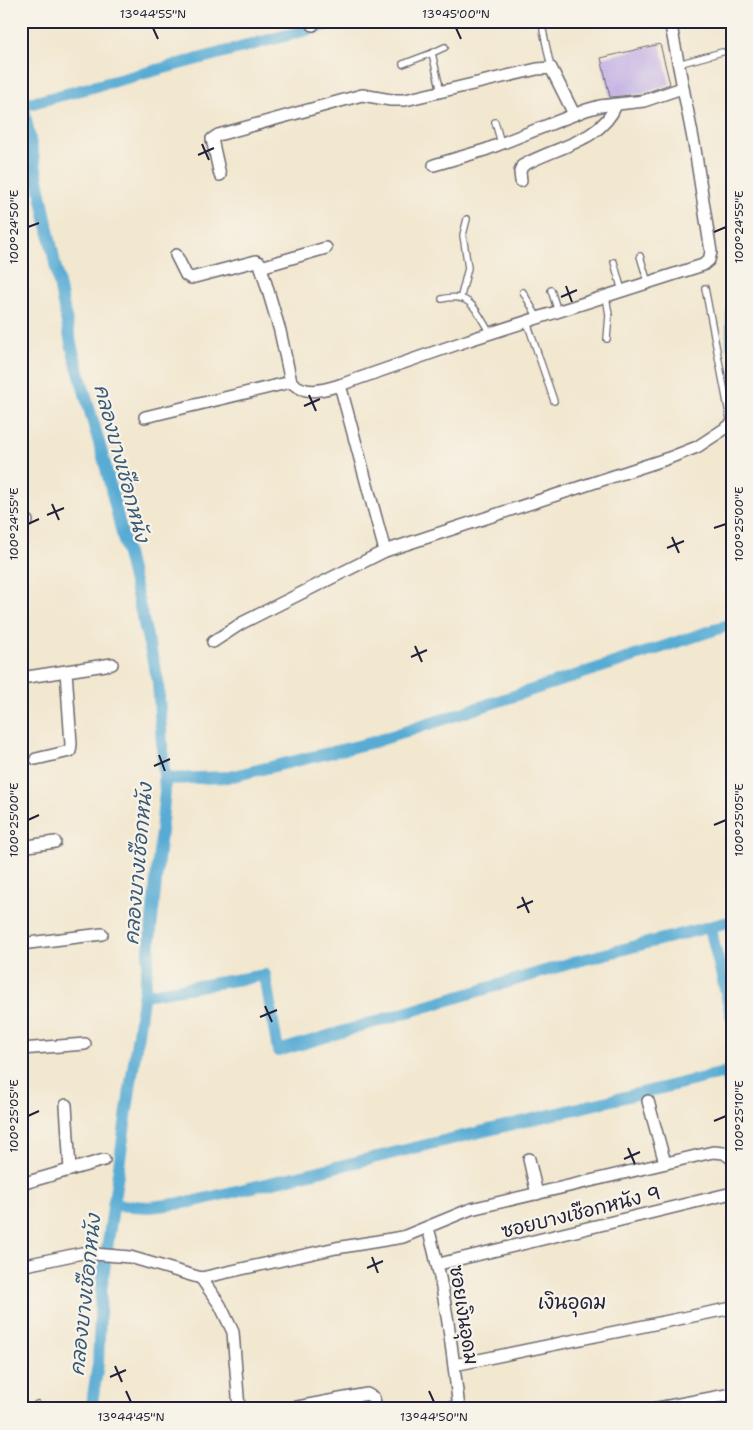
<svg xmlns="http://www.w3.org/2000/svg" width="753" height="1430" font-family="'Shantell Sans','Playpen Sans Thai',sans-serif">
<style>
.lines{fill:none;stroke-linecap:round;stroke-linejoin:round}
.canal{stroke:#58acd4;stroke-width:12}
.building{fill:#beabe4}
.lane-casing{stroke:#6b676f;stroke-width:8}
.street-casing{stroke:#6b676f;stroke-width:14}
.lane{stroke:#fff;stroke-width:5.5}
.street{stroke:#fff;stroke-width:11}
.ticks{fill:none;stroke:#22223b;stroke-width:2}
.labels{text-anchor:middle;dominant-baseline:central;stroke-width:4.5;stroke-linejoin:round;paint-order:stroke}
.street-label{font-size:19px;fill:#22223b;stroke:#f7f3e8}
.water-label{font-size:20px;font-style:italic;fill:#385978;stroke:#f7f3e8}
.neighbourhood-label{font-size:20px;fill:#22223b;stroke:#f7f3e8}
.neatline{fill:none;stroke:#22223b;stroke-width:2}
.ticks-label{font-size:12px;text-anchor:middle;fill:#22223b}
</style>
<rect width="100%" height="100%" fill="#f7f3e8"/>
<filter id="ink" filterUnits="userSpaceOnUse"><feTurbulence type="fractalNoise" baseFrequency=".02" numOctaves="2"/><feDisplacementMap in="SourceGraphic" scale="10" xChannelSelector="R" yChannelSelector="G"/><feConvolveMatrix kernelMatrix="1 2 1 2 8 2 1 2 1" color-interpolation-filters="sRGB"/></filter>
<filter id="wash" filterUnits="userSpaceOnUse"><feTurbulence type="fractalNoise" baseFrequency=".0096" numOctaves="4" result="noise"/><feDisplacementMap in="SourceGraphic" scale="20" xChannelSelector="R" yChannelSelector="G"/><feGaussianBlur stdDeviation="1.12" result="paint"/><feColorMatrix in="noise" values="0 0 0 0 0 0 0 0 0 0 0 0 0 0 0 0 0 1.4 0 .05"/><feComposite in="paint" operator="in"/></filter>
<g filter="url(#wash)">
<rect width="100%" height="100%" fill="#f2e7cf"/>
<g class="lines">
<g class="canal">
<polyline points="21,95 72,348 105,464 158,681 165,791 147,971 101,1291 98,1364 91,1409"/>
<polyline points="21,106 341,21"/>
<polyline points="732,313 732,346"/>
<polyline points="164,779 229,777 374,742 732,624"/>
<polyline points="710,927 732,1018"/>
<polyline points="144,995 265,975 278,1051 578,961 732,921"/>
<polyline points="726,1072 732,1101"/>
<polyline points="113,1205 150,1207 191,1202 732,1071"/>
</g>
</g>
<g id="blocks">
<polygon class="building" points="660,44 670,84 642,94 610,97 601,58"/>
</g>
</g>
<g filter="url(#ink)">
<use href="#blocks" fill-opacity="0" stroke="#6b676f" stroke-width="1"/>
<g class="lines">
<defs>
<g id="lane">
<polyline points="543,30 551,68"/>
<polyline points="403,64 432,53"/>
<polyline points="678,64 722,52"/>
<polyline points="441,92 432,53 445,47"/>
<polyline points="495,122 501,143"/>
<polyline points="640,256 648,283"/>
<polyline points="614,262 622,291"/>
<polyline points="705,288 731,424"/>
<polyline points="551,290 558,312"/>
<polyline points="523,292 538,318"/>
<polyline points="461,296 468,268 463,235 467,219"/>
<polyline points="606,296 609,315 607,339"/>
<path d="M442,299C472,292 476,311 490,333"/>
<polyline points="527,322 554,401"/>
<polyline points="37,1404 39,1409"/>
</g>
<g id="street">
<polyline points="312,21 313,25"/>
<polyline points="434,165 485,150 586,110 600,106 644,101 682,88"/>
<polyline points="220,175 212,139 218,135 362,95 391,100 405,100 537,69 551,68 574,114"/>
<path d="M521,181L520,172L522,166C554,147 601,142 616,105"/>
<polyline points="176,255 186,275 191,278 256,261 260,263 261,267 326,248"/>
<path d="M261,267L280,331L291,382C306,396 323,390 340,385L469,340L703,265L709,260L711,252L695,149L670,21"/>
<polyline points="340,385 385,551 669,458 697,447 732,424"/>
<polyline points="145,417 291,382"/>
<polyline points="21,522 27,521"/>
<polyline points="213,642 242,623 385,551"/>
<polyline points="21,678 112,664"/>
<polyline points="36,759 70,751 71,744 66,671"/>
<polyline points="21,847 55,842"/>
<polyline points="21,944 102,934"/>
<polyline points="21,1049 85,1044"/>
<polyline points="648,1101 665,1163"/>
<polyline points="66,1105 70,1170"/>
<polyline points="529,1159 537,1194"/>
<polyline points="21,1184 104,1160"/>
<path d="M428,1228C445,1288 452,1347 459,1409"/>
<polyline points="439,1264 732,1193"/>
<polyline points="21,1266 82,1253 130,1257 201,1278 336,1248 403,1237 471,1209 713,1152 724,1153 732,1159"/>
<polyline points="201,1278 220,1305 233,1332 239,1409"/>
<polyline points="454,1365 732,1308"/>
<polyline points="287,1409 367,1394 374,1398 376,1409"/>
<polyline points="445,1409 459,1406"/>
<polyline points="653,1409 732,1394"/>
</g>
</defs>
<use href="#lane" class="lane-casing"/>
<use href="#street" class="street-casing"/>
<use href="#lane" class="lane"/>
<use href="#street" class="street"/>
</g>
</g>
<path class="ticks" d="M153,28L158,39M456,28L461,39M202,144L209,160M198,155L214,148M28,227L39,223M714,232L726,227M566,286L572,302M561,297L577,290M309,395L316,411M304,406L320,399M52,504L59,520M47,515L64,508M28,524L39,519M714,528L726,524M672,537L679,553M667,548L684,541M415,646L422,662M411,657L427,650M159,755L165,771M154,766L170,759M28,820L39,815M714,825L726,820M522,897L529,913M517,908L533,901M265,1006L272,1022M260,1017L277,1010M28,1116L39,1111M714,1121L726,1116M628,1148L635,1164M624,1159L640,1152M372,1257L378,1273M367,1268L383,1261M115,1366L122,1382M110,1377L126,1370M126,1391L131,1402M429,1391L434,1402"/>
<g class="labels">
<g class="street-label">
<text transform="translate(581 1212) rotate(-14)">ซอยบางเชือกหนัง 9</text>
<text transform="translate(464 1315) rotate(81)">ซอยเงินอุดม</text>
</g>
<g class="water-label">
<text transform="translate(122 463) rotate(75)">คลองบางเชือกหนัง</text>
<text transform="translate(138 864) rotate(-85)">คลองบางเชือกหนัง</text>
<text transform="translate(85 1295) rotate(-84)">คลองบางเชือกหนัง</text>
</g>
<g class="neighbourhood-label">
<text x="572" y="1302">เงินอุดม</text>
</g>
</g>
<rect width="753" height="1430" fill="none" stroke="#f7f3e8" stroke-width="55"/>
<rect x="28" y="28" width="698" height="1374" class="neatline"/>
<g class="ticks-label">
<text x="153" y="18">13°44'55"N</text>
<text x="456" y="18">13°45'00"N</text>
<text transform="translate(739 227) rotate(-90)" y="4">100°24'55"E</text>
<text transform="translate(14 227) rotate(-90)" y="4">100°24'50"E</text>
<text transform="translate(739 524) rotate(-90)" y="4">100°25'00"E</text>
<text transform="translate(14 524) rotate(-90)" y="4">100°24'55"E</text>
<text transform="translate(739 820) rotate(-90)" y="4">100°25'05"E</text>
<text transform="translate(14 820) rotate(-90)" y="4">100°25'00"E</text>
<text transform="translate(739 1116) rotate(-90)" y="4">100°25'10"E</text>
<text transform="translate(14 1116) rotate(-90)" y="4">100°25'05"E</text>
<text x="131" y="1421">13°44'45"N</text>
<text x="434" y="1421">13°44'50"N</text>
</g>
</svg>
